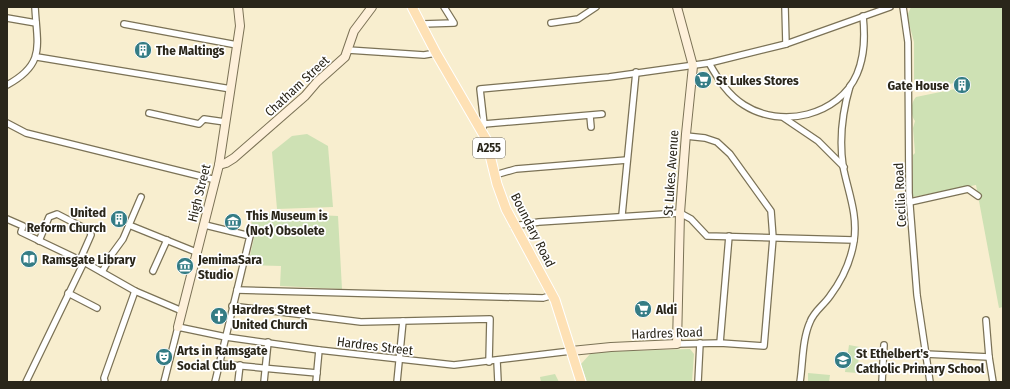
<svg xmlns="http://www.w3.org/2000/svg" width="1010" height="389" font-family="'Fira Sans Condensed',sans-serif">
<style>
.green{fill:#cee1b4}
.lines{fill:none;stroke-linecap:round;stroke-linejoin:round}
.street-casing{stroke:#7b7256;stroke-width:8}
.secondary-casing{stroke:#7b7256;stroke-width:10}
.primary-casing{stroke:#fff;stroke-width:11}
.street{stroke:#fff;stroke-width:5.5}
.secondary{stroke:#fef0da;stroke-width:8}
.primary{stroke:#fee1b5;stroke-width:9}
.labels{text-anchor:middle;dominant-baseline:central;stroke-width:3.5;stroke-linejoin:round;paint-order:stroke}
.shield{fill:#fff;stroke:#6a675f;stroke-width:1}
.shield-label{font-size:12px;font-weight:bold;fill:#2a261a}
.poi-label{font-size:13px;font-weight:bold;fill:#2a261a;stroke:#fff;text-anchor:start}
.street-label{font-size:13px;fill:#2a261a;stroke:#fff}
</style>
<rect width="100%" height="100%" fill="#f8eecf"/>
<g class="green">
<path d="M911,7H1003V307L999,308L976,185L913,197V155L915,153L913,128L915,121C910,115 911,102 916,97L955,89L954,83L915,91L914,89V42L907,16Z"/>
<polygon points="307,134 328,146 333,207 277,209 272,152 292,136"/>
<polygon points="252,212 338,216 342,289 280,286 281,266 248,265 255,233 251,232"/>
<polygon points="849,345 860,347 857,373 845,372"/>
<polygon points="690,349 694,354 692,382 587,382 581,364 591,353 596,352"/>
<polygon points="808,373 830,375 829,382 808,382"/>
<polygon points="555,374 559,382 541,382 540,377"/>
</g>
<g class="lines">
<defs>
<g id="street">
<polyline points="785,7 786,44"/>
<polyline points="903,7 908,42 909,193 917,295 930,382"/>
<polyline points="7,18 36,23"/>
<polyline points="551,23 578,19 596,7"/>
<polyline points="124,24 237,45"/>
<polyline points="422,24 454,23 444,7"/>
<polyline points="348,50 424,55 436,53"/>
<polyline points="37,57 231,89"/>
<path d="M709,63C718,79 728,95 744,105C781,129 839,116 857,74C865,55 865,36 863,16"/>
<path d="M7,85C46,64 37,45 35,7"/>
<polyline points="149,113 199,124 204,119 225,122"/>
<polyline points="590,116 591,127"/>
<polyline points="784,118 818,141 844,167"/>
<polyline points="7,123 26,133 216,180"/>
<polyline points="484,124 602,114"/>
<polyline points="482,131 484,124 480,89 609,77 709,63 786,44 890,7"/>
<polyline points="495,175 516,169 627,160"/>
<polyline points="910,202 968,189 978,196"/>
<polyline points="622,215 636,72"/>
<polyline points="7,219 23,226 21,232 84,262 135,291 182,311"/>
<polyline points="129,225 196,252"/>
<polyline points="205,225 250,236 215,382"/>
<polyline points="514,226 539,222 680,213 691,219 707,236 854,240"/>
<polyline points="39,241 49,217 57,214 90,231 91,235 80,260"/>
<polyline points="153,271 167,240"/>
<polyline points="102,272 112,254 123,239 141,197"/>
<polyline points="237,290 543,298 553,295"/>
<polyline points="68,293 97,308"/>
<polyline points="232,306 361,322 490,319 489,362"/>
<polyline points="986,320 989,357 993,382"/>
<polyline points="720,343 729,236"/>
<polyline points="677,344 720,343 764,346 773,238 771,211 730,154 717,142 705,138 686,136"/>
<polyline points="925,354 989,357"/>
<polyline points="497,361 498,382"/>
<polyline points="220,364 317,373"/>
<polyline points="26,382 84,262"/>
<polyline points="105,382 104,378 135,291"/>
<polyline points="164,382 178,327 226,337 319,350 454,365 571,351"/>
<polyline points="238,382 240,365"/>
<polyline points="264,382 268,342"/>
<polyline points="316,382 319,350"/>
<polyline points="397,382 403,321"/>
<polyline points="698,382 700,343"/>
<path d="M800,382C803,363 802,340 810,322C814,311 824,305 830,296C842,280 851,260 854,241C858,214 848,192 843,166C839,138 842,113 850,86"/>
<polyline points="882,382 884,345"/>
</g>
<g id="secondary">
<polyline points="219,165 226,163 234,158 305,96 317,82 345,57 354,31 372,7"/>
<polyline points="178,327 219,165 240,26 238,7"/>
<polyline points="571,351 611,347 677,344 680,213 686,134 693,66 677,7"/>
</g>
<polyline id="primary" points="412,7 436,53 486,139 497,184 506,209 555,300 581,382"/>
</defs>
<use href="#street" class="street-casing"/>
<use href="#secondary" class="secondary-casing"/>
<use href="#primary" class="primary-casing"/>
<use href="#street" class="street"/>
<use href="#secondary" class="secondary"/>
<use href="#primary" class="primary"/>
</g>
<defs>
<symbol id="building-disc" viewBox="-11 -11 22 22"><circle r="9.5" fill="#347c85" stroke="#fff"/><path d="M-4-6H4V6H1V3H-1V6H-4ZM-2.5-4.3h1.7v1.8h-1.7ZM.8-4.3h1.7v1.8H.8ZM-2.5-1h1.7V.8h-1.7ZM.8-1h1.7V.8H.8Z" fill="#fff"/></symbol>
<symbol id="supermarket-disc" viewBox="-11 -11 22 22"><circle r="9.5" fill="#347c85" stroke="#fff"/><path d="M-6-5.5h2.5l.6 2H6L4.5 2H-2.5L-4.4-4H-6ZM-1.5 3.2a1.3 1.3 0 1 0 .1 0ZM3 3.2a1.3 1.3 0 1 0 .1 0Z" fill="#fff"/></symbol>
<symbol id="museum-disc" viewBox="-11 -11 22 22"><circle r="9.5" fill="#347c85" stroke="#fff"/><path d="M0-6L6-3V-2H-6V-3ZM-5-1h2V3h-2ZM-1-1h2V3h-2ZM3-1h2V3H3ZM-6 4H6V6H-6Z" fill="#fff"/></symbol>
<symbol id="library-disc" viewBox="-11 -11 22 22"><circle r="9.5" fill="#347c85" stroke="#fff"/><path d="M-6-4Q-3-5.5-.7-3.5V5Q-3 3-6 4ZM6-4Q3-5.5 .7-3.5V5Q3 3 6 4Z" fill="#fff"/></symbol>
<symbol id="church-disc" viewBox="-11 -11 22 22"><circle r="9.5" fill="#347c85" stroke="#fff"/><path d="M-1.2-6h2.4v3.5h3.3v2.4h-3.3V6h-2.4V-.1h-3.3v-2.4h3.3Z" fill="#fff"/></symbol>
<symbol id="theatre-disc" viewBox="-11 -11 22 22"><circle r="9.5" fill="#347c85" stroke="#fff"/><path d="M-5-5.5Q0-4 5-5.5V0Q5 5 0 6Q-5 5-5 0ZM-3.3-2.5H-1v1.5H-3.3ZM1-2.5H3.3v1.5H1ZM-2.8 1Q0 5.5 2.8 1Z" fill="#fff"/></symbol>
<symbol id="school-disc" viewBox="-11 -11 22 22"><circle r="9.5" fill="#347c85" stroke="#fff"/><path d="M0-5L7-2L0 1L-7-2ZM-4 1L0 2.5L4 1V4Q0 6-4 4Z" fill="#fff"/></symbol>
</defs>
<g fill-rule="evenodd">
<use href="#building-disc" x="133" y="40" width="20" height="20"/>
<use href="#supermarket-disc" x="693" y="70" width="20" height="20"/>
<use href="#building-disc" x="952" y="75" width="20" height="20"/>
<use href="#building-disc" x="109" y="209" width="20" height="20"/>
<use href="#museum-disc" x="223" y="212" width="20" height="20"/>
<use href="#library-disc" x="19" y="249" width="20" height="20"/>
<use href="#museum-disc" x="175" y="256" width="20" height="20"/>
<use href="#supermarket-disc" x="633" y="299" width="20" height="20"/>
<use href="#church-disc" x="209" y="306" width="20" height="20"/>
<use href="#theatre-disc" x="154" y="347" width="20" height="20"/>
<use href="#school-disc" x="833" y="350" width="20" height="20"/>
</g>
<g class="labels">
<rect class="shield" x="473" y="138" width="32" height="20" rx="3"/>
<g class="shield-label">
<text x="489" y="148">A255</text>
</g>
<g class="poi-label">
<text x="156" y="50">The Maltings</text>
<text x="716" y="80">St Lukes Stores</text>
<text x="949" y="85" text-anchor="end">Gate House</text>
<text x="106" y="212" text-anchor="end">United<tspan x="106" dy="15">Reform Church</tspan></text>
<text x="246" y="215">This Museum is<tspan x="246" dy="15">(Not) Obsolete</tspan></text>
<text x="42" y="259">Ramsgate Library</text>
<text x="198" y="259">JemimaSara<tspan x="198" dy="15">Studio</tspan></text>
<text x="232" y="309">Hardres Street<tspan x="232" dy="15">United Church</tspan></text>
<text x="656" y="309">Aldi</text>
<text x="177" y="350">Arts in Ramsgate<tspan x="177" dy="15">Social Club</tspan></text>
<text x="856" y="353">St Ethelbert's<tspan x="856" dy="15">Catholic Primary School</tspan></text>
</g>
<g class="street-label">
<text transform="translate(297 86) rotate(-43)">Chatham Street</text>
<text transform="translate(671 173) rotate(-86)">St Lukes Avenue</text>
<text transform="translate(199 193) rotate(-76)">High Street</text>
<text transform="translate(900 195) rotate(-93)">Cecilia Road</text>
<text transform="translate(533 230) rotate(63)">Boundary Road</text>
<text transform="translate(667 333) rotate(-2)">Hardres Road</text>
<text transform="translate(375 346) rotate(7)">Hardres Street</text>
</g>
</g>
<rect width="1010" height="389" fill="none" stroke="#2a261a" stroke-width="16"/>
</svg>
